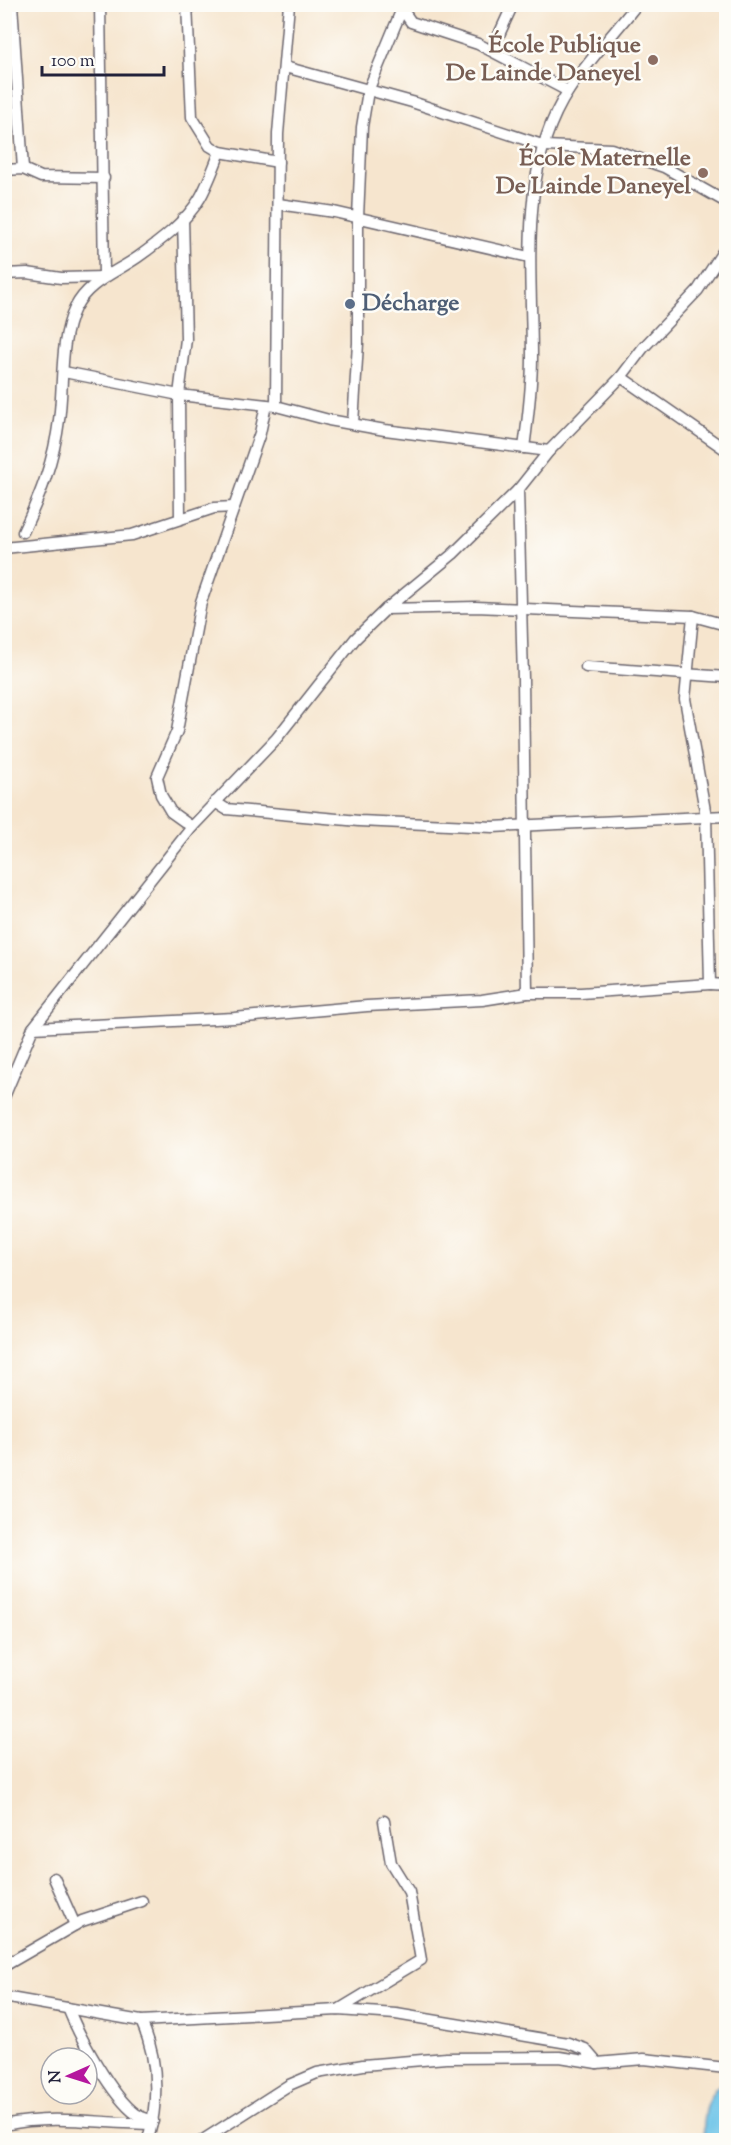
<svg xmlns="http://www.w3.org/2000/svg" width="731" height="2145" font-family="'Sorts Mill Goudy',serif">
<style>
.water{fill:#6bc3e8;stroke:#467292;stroke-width:1.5}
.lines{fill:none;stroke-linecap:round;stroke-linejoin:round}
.minor-casing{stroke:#6c666e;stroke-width:13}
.minor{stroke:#fff;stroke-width:10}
.education-dot{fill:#8d6e63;stroke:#fdfcf7;stroke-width:2}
.service-dot{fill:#5c6f8a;stroke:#fdfcf7;stroke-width:2}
.labels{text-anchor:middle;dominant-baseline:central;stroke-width:5;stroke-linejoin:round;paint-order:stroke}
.education-label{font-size:24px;font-weight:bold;fill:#785e54;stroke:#fdfcf7;text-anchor:end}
.service-label{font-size:24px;font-weight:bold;fill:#4e5e75;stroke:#fdfcf7;text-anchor:start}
</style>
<rect width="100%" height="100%" fill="#fdfcf7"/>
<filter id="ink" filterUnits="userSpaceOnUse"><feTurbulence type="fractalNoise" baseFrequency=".0167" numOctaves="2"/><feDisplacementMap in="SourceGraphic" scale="12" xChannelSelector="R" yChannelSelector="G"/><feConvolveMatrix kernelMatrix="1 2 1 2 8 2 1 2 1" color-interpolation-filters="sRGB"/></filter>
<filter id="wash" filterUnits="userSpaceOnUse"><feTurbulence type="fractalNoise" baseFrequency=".008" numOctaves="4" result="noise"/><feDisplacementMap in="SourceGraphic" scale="24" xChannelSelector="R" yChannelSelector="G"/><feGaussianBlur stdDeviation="1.35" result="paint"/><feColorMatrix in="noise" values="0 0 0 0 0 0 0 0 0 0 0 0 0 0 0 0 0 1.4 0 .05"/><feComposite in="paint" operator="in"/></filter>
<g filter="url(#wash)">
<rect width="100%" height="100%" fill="#f6e5ce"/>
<path class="water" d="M719,2085L726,2090V2135L723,2140H705C701,2126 707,2094 719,2085Z"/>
</g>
<g filter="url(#ink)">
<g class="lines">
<defs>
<g id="minor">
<polyline points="12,4 23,169"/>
<polyline points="100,4 104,277"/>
<polyline points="187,4 192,117 210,146 220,152 278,162"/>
<polyline points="400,6 411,22 478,44 568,91"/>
<polyline points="492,50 513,4"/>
<polyline points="285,67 412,102 545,146 611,149 664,167 726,202"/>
<polyline points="4,170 23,169 41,177 104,178"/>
<polyline points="278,204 334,212 529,257"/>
<polyline points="4,274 27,273 61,278 104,277"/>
<polyline points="64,372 179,395 276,406 329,420 385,430 549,451"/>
<polyline points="621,377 726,450"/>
<polyline points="276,406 278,134 289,4"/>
<polyline points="353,424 358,343 358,217 362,127 368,91 404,4"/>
<path d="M524,448C528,418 532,388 532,358C532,270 518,167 569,90C588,60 615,33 637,4"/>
<polyline points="518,490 523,679 527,993"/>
<polyline points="180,519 179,395 186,339 183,218"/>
<path d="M23,532C40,496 54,461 59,420C64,385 59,341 75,308C88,282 115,273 138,257C159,242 187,221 200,198C208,184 214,167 220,152"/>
<polyline points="4,548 132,535 214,508 234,507"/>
<polyline points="386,609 476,607 693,616"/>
<polyline points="586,667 726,677"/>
<polyline points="215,802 226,809 359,821 493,827 726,816"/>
<polyline points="192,827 171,812 161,795 157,777 177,731 201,602 260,433 266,405"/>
<polyline points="710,984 726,985"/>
<polyline points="33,1028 234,1018 367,1006 482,1000 527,993 581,993 710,984 706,816 685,699 693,616 726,625"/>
<polyline points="4,1097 33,1028 192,827 276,739 355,639 386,609 453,554 518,490 549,451 621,377 643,348 698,290 726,247"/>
<polyline points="54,1878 75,1925"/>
<polyline points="4,1966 82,1921 142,1901"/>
<polyline points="4,1997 141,2021 338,2010 396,2014 568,2043 585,2049 597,2063"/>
<path d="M68,2008C79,2036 112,2097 136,2114C140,2117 147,2119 153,2121"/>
<polyline points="338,2010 421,1960 409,1892 391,1863 384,1821"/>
<path d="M141,2021C159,2060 159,2099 148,2140"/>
<path d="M4,2125C57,2114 100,2124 152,2124"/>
<polyline points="203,2140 289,2085 317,2073 363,2065 446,2058 560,2057 597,2063 644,2059 726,2068"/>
</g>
</defs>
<use href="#minor" class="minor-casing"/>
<use href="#minor" class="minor"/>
</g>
</g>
<g class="education-dot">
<circle cx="653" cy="60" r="6"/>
<circle cx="703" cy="173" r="6"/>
</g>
<circle class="service-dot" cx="350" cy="304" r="6"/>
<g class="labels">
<g class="education-label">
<text x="641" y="46">École Publique<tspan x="641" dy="28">De Lainde Daneyel</tspan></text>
<text x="691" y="159">École Maternelle<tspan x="691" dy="28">De Lainde Daneyel</tspan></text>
</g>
<g class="service-label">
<text x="362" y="304">Décharge</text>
</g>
</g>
<rect width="731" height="2145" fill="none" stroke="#fdfcf7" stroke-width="24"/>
<g transform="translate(69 2076) rotate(267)"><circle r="28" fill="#fdfcf7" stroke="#a5a5ac" stroke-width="1.5"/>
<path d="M0-4.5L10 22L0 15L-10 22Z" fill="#b5179e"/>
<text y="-9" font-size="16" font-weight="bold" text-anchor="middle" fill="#22223b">N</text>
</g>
<path d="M42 66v9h122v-9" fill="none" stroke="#22223b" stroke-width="3"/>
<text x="51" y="66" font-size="18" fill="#22223b" stroke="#fdfcf7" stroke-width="4.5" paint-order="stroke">100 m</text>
</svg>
